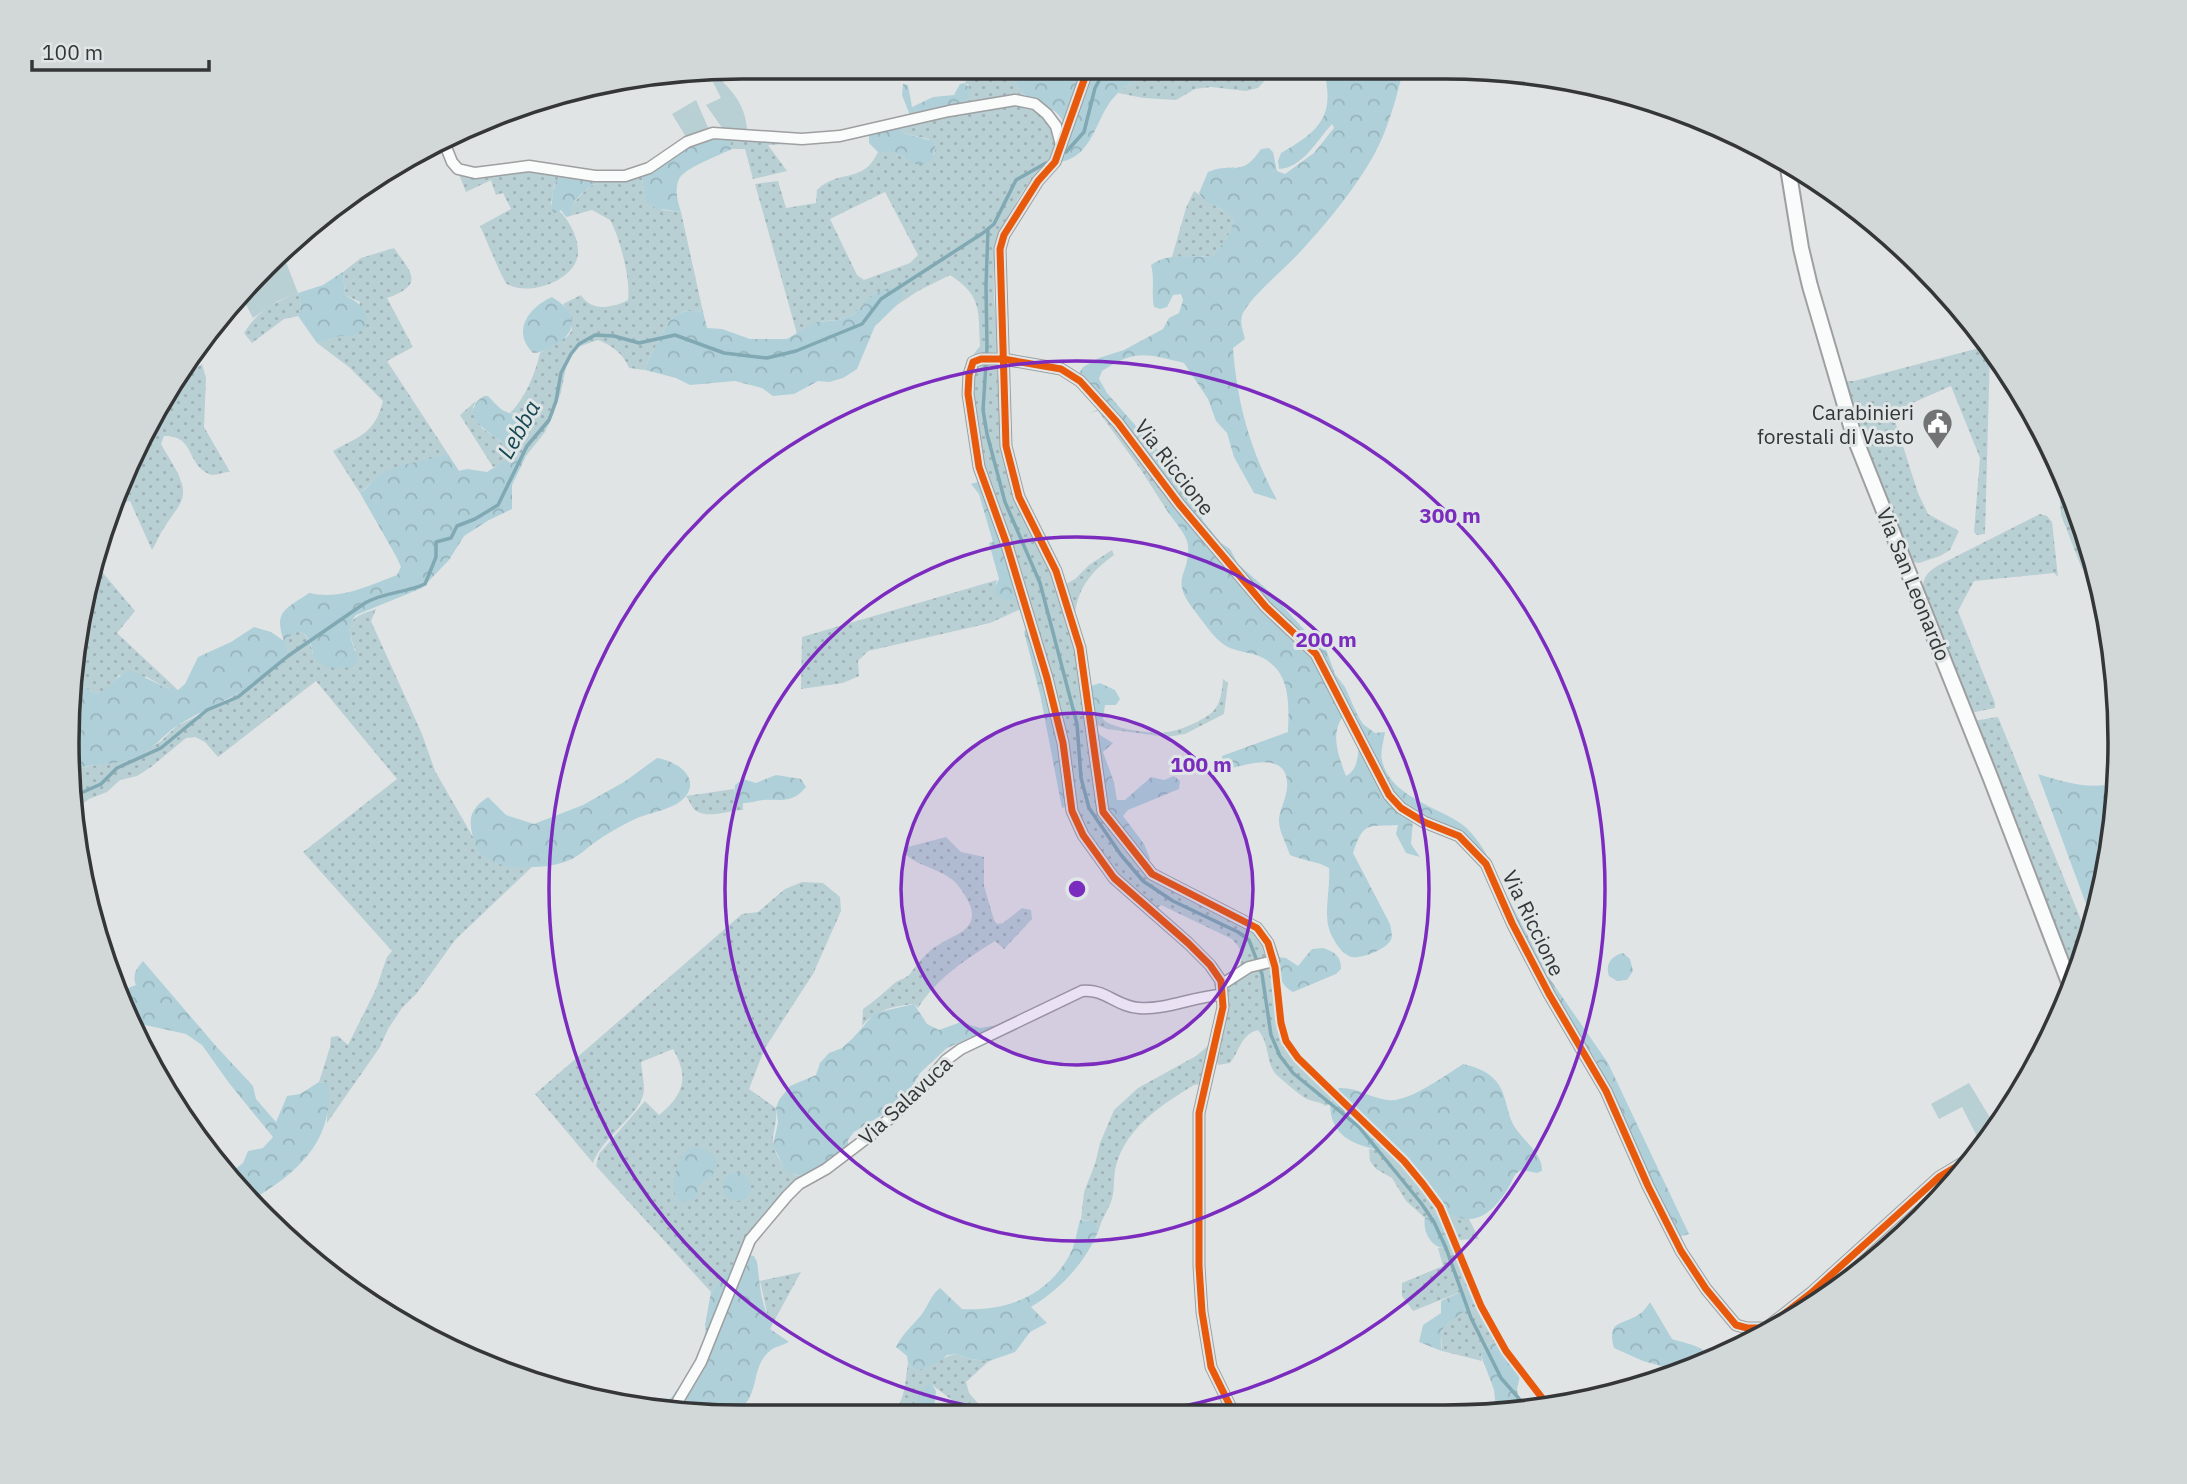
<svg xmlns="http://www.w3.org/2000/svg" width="2187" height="1484" font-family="'IBM Plex Sans',sans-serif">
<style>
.grass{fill:url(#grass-dots);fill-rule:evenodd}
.forest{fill:url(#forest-crowns)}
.green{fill:#b8cfd4}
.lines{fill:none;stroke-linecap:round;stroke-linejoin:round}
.stream{stroke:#80a9b3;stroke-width:3.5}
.street-casing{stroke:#9d9fa0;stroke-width:13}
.secondary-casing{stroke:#9d9fa0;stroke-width:18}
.street{stroke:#fafbfb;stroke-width:10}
.secondary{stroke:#fafbfb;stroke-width:14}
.cycleway-casing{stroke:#e0e5e6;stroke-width:11}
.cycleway{stroke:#e8590c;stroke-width:7}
.ring{fill:none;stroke:#7b2cbf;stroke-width:3.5}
.labels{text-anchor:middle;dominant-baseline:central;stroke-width:6;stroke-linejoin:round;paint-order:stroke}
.poi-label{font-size:21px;fill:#343637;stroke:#e0e5e6;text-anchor:end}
.street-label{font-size:21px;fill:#343637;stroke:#e0e5e6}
.water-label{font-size:23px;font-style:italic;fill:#154853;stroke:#e0e5e6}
.rim{fill:none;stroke:#343637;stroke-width:3.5}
.centre{fill:#7b2cbf;stroke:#e0e5e6;stroke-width:3.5}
.ring-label{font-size:21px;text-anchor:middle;font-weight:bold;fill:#7b2cbf;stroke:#e0e5e6;stroke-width:6;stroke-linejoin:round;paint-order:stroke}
</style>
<defs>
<pattern id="grass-dots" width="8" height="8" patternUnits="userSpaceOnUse" patternTransform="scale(1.75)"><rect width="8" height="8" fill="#b8cfd4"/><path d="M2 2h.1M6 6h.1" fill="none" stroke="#9fb2b7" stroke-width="1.8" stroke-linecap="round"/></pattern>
<pattern id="forest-crowns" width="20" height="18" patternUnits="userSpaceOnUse" patternTransform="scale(1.75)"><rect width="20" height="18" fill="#afd0d9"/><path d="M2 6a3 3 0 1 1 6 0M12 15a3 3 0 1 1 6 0" fill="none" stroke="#97b3bb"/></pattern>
</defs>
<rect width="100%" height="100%" fill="#e1e4e5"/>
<g class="grass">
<polygon points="973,67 1001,67 1007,78 1014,80 1025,96 1001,96 943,110 969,85 965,83"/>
<path d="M1150,67H1277L1258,88L1246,91L1211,87L1195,89L1176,100L1144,98L1118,93C1129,83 1141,79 1150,67Z"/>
<path d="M1006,102C1012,103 1018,102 1023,104C1038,107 1061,130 1057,147C1053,163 1036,173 1027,186C1015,202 1004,224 998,244C989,271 997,322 998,352L973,355L980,346C978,312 983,296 950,275L918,291L897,305L902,293L864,304L854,314L839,320L823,321L797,334L755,184L778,181L786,208L816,203L817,190C839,168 863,185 878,152H893L905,158L934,155L936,145L928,139L903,133L902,127ZM885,192L918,255L910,263L864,280L857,275L830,219Z"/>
<polygon points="734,137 788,144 768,145 787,171 753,179 745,149 732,149 730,144"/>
<path d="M541,170L578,176L554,185L551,204C566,214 579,235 578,254C575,281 528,297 507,284C503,281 484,234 480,226L511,209L503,193L496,195L491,180L466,192L458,172L475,178L507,172Z"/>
<path d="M645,173L642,178L645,200L663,210L681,212L703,312C673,307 669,321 657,344C652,353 647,361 645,370L629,368C624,354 611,345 598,340L578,347L571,355L566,367L561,392L553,415L545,432L526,456L493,467L460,415L476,401L473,407L482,428L502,442L520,414L510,413C526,397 535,374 540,353L568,336L572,330L569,314L563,304L581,295C591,312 613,308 628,300C631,280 620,238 610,220L592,210L570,216V211C577,196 588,187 602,180Z"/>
<polygon points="1194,191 1220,209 1230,213 1234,220 1228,236 1213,256 1172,257 1186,208"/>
<path d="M394,248C412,274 425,284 387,298L413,347L387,361L448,454L371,483L360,493L333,451C360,436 375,433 383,401L349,367L317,343L341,336L352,335L360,302L345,295L343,272L361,258Z"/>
<path d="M298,293L301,305L298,316L284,319L252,343L244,333C257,311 275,302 298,293Z"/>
<polygon points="1979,348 1990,352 1985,534 1977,535 1974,532 1980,458 1951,386 1892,412 1918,493 1928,514 1959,531 1950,550 1940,556 1919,563 1914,562 1905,554 1841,381 1854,381"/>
<path d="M980,362H997L1001,446L1015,500L1050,572L1075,649L1089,730L1137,860L1256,930L1263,943L1266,957L1239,968C1244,954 1241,949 1232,939L1161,905L1157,908L1158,914L1136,894L1110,863L1090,838L1077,814L1067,758L985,475L972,413L973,366Z"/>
<path d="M202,364L206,378L204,427L230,472C223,471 215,477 209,474C186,464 195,435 164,436L161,444C168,457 178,470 182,484C187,502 174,511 166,525C160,533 157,542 152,550L130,501L125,502L116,489L118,484L172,390L186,375Z"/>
<polygon points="1101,409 1174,500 1166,509 1141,470 1101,415 1098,411 1088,413"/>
<polygon points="2072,493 2095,568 2082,569 2061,515 2060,500"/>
<path d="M2040,514L2047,516L2052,522L2058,577L2054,573L1974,581L1958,611L1995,703V708L1970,713L1923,592C1922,578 1927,572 1939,565Z"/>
<path d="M1112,550L1114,555C1092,571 1079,586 1075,613L1066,584L1075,579L1089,565Z"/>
<polygon points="98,567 135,611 117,633 178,690 164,687 147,677 119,675 110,689 96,694 84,687 73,676"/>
<polygon points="997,580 995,587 1003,600 1019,600 1021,609 990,623 868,651 858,661 859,676 843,683 801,689 802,637"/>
<path d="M376,609L371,621L375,630L422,734L435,771L473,837L478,853L523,866L534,865L455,940L417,993L402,1008L388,1029L380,1047L327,1123L328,1083L319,1082L330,1047L331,1037L338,1036L348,1045L376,989L387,957L392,951L303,852L397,779L316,681L218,757L205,742L195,737L186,738L151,767L137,776L120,780L107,792L89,799L75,809L73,769L132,759L161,741L177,726L223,703L280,664C282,656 283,642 289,636C304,622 313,646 313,657L356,651C344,623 348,618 376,609Z"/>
<path d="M1223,679L1228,683L1224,714L1185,734L1167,737L1107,729L1092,723L1103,719C1110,728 1147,733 1159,733C1174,733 1198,723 1210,714C1221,706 1222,691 1223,679Z"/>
<polygon points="1998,717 2088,937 2076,976 1973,721"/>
<path d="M734,789V798L743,803V810C729,810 709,819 696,811C691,807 690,801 686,796Z"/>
<path d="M946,837L961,852L984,857V886L994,920L997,924L1003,923L1022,908L1031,910L1032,919L1004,949L995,941C966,959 936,979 918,1008L914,1004C894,1006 875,1010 862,1026L863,1009C875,1001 885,991 896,982C901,979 907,978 910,974C918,963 927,951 940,944C949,938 965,933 970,923C977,911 964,893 957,884C943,869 922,868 906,855L904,848Z"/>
<path d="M802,882L823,883L840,897L841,911L813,974L765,1048L749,1089L776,1108C777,1120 775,1126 773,1137C771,1151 786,1174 800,1176L772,1207L739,1258L711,1292L596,1166L599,1154L645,1101L659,1115C683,1096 690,1078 673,1049L641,1062C642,1071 644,1082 644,1090C642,1115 602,1136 593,1163L535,1094L742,914L758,912L785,889Z"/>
<path d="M1268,967L1272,969C1279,987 1274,1005 1277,1023C1281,1054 1311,1077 1332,1097L1330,1104L1326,1106C1319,1101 1312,1102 1305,1098C1300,1095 1277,1076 1274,1072C1266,1059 1269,1042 1258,1030C1240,1035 1240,1051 1230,1063L1218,1065L1215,1056L1229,985L1246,972Z"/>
<path d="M1209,1045L1201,1084L1194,1085C1163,1104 1126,1127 1116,1166C1113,1176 1115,1188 1112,1199C1109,1209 1102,1218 1099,1229C1095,1222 1088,1219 1081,1220L1084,1192L1095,1164L1100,1143L1114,1110L1138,1088L1196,1056Z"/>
<polygon points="1369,1149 1391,1152 1429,1197 1441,1215 1425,1218 1406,1201 1392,1178 1376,1169 1370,1161"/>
<polygon points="1446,1215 1469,1219 1479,1239 1456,1240"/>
<polygon points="1452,1242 1479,1314 1495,1342 1488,1345 1481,1355 1482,1361 1442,1351 1441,1335 1445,1325 1456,1316 1463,1291 1413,1311 1402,1296 1402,1283 1443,1266 1438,1248 1450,1247"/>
<polygon points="801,1272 773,1323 768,1317 760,1281"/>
<path d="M957,1354L970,1359L989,1361L966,1382L969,1393L990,1417H974L931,1384L919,1399L910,1417L878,1418L884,1408L889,1412C906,1408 905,1378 908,1363L916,1371C930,1365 943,1356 957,1354Z"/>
</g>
<g class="forest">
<path d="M1090,67H1150C1141,80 1127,83 1116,95C1095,116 1095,155 1061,162C1057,147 1071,135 1061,118C1052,104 1034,105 1024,94C1020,90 1017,84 1014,80C1033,81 1038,73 1053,71C1061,69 1072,76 1080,79Z"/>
<path d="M1323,67H1404C1397,95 1389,127 1375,153C1357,186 1327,223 1301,251C1286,268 1253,294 1243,313C1239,322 1243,330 1245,339L1233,348C1237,404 1251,452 1277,500L1254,493L1234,457L1227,433L1216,421L1208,399L1184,363C1146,354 1136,349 1102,371L1099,379L1107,393L1127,416L1176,470L1185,493L1199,510L1203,521L1221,543L1230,549L1238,564L1271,593L1309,635L1326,649L1335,674L1345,687L1357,714L1363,724L1375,733L1385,732C1384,740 1380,752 1382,760C1389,794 1431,805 1457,821C1471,829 1484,848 1491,863L1472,845L1397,800L1325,668L1277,615L1076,378L1083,367L1099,358L1124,350L1163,329L1169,318L1179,313L1183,300L1181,294L1173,295L1167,307L1160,309L1154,307C1151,293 1155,279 1151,265C1168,252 1193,258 1213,256L1228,236L1234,220C1227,207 1207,207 1199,193L1208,172C1234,161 1241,179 1261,149L1269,148L1273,152L1277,171L1285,174L1314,153L1334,128L1332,124C1317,140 1303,168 1279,169L1278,161L1281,153C1321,130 1336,115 1323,67Z"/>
<polygon points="965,83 970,89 967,103 911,118 902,95 903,84 908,85 912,107 933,97 954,95 960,84"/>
<path d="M902,127L903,133L933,141L936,145L932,160C914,171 911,159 895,153C890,151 884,153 878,152L869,143V135L872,131Z"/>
<path d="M716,136L734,137L730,144L732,149C720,155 684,168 679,179C674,190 678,202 681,212L655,208L645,200L642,178L645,173L701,140Z"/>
<path d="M578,176L602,180C588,187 571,199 570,216L566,217L561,210L553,214C551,202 552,188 558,178Z"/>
<path d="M343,272L345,295C360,304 370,309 364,329L352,336H341L317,343L298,316L301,305L298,293L323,285Z"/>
<path d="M888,288L900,289L903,294L897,305L875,326L857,369L843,378L829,382L818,381L794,394L773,396L762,388L735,381L690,385L676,378L645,370C647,361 652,353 657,344C669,321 673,307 703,312L707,328L722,329L750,339H787L816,322L839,320L854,314L872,296Z"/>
<path d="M552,297C576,311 580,331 555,345C547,349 542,353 533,353C511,331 529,307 552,297Z"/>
<path d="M484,396H488C492,400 496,405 501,409C517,420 533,407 527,439C523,443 518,447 512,446C503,445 480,426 474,419C473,408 473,403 484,396Z"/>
<path d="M448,454L459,471L467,469L487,472L501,463L526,456L512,485V509L489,520L464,536L449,560L422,588L356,615C343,630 354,644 358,660L353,667C337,668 324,670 313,657C313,639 300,620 285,642L287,651C268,685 212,704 180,724C163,734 152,752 132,759C113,765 92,764 73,769L68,697L73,676L84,687L96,694C113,688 114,677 130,670L164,687L178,690L185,684L198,657L231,642L254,627L271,632L284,641C273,611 286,609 309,593C342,600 367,586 397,575L401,567L396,556L360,493C368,488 373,479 381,474C398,464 429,460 448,454Z"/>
<polygon points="981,481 985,489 1019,600 1003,600 996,595 995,587 999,579 989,543 993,542 979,494 971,484"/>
<path d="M1174,500L1315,655L1344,715C1329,734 1339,757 1346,776C1358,770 1358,755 1359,743L1379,784L1413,820L1411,844L1420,857L1406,853L1396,834L1398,825C1368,827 1364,820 1353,853L1390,924C1391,930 1393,935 1391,940C1386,949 1362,959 1352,957C1345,956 1336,945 1333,938C1321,918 1331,891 1329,868C1317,861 1304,861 1290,855C1287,845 1278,830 1279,819C1280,809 1286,799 1287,788C1290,751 1251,763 1229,769L1221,764L1222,756L1288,732C1289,704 1291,671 1261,657C1251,652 1236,652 1226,646C1213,638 1203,621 1194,610C1168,577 1191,575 1188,545C1187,534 1172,519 1166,509Z"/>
<polygon points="1027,628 1050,700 1060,748 1068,806 1062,808 1040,694 1024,632"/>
<polygon points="1100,683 1115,690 1120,699 1116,705 1105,705 1103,719 1092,723 1088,687"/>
<polygon points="1092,730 1113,743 1103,752 1114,782 1117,800 1125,800 1151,777 1164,780 1174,776 1180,781 1179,789 1128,810 1123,816 1144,844 1150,858 1149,862 1146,863 1104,810"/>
<path d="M657,758C674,760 702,777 685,797C673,811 647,812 631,821C619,827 605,835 594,843C587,848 580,855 572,859C553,868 523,869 502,865C494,863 486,857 478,853C470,828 463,813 488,797L506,815L534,824L583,805L624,782Z"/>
<path d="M2038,774C2064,782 2089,790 2116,783L2114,804L2108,816V831L2097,850L2098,859L2108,865L2093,923Z"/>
<path d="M776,775L801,779L806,787C792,804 781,799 763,800C755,801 748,804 739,803L734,798L735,785L743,779L756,783Z"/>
<polygon points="1507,896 1552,982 1608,1063 1689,1234 1678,1237 1595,1059 1552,994 1520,931"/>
<path d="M1323,948C1335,952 1341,956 1341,969L1336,974L1293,992C1279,985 1278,971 1277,957L1286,958L1298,966L1312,949Z"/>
<path d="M1623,953L1630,959L1633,971L1627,980L1617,981L1609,976C1605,964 1611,956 1623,953Z"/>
<path d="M143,961L215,1045L253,1086L256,1099L276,1122L287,1096L300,1094L319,1082L329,1083C333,1143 298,1172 250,1201L229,1174L243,1163L248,1151L263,1148L273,1137L229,1083L202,1045L186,1034L136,1023L123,990L136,985C132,975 136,969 143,961Z"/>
<polygon points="914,1004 927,1024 939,1030 961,1022 980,1028 998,1025 947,1048 920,1073 910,1090 899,1097 895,1107 854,1132 848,1140 848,1148 821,1167 800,1176 786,1171 773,1146 778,1122 776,1108 779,1100 790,1086 816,1075 820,1063 829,1053 842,1048 853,1038 875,1013"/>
<path d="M1463,1064C1476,1067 1487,1071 1496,1081C1507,1094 1506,1112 1514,1126C1523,1141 1543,1153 1542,1171L1537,1173L1521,1170C1514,1174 1514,1177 1511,1183C1503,1198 1488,1219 1469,1219C1462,1219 1453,1216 1446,1215L1429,1187L1399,1153C1373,1149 1337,1146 1331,1114C1329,1103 1332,1097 1339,1088C1357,1087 1370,1098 1388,1100C1408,1103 1446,1075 1463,1064Z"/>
<path d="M693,1147C706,1148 711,1151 718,1163L713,1174L699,1186L698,1193L693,1200L681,1202C666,1192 677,1153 693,1147Z"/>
<circle cx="737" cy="1187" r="14"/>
<path d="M1441,1215L1449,1234L1451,1247C1433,1253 1422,1232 1425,1218Z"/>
<path d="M1080,1220L1093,1221L1099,1229C1086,1262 1062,1288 1031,1307L1047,1323L1030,1332L1015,1352L989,1361L970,1359L957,1354L947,1355L939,1362L916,1371L908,1363L907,1356L896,1347C903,1332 915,1324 924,1311C929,1303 932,1294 940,1288L962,1309C1006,1311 1046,1297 1069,1256C1075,1246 1077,1231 1080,1220Z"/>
<path d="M749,1255L754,1256L757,1262C760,1281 760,1308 773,1323L770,1329L789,1342C785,1344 779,1346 774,1348C743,1368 769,1407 721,1415C703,1418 674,1411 656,1409L672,1397L702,1354C699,1344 708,1335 705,1325L711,1292L734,1263L739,1258Z"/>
<path d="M1463,1291L1471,1297L1470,1306C1454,1323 1436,1320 1442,1351L1419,1342L1423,1325L1441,1313V1301Z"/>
<path d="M1650,1302L1672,1339C1687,1344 1706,1345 1712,1362L1683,1372L1643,1361L1614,1348C1607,1320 1620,1326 1638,1315C1643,1312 1647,1307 1650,1302Z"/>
<polygon points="1495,1342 1520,1376 1517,1389 1520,1410 1492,1413 1496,1409 1494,1390 1481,1355 1488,1345"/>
<polygon points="931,1383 936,1391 933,1417 910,1417 922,1390"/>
</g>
<g class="green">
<path d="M722,81C737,96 745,108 747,129H723L706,105L721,98L713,82Z"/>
<polygon points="696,100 710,132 688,140 672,114"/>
<polygon points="284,257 298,293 278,301 253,318 242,297"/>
<polygon points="1969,1083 1997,1129 1982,1146 1962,1107 1939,1119 1931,1104"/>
</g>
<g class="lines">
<g class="stream">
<polyline points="1066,152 1084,132 1095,88 1107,66"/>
<polyline points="988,229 986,286 987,348 983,410 987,434 1005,502 1040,583 1077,724 1081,778 1089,808 1121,855 1143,881 1173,901 1238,932 1249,940 1262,974 1271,1035 1280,1056 1293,1073 1359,1127 1421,1203 1434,1222 1446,1248 1471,1318 1501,1378 1528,1409"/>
<path d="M75,799L81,793L101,784L117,768L161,748L207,710L238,697L288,656L365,603C384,592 405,593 425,584L436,557V542L451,538L457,526L475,519L498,505L527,446L549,420L556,401L561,373L571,354L579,344L595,335L614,336L639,343L675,335L724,353L767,358L796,351L862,324L881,299L983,233L994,224L1016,180L1046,163"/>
</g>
<defs>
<g id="street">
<polyline points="1089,66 1055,162 1038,181 1004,235 1000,249 1006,446 1019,497 1056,571 1080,648 1103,812 1152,874 1257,928 1268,943 1274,961 1249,967 1221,985"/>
<polyline points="444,142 452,162 458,169 475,173 529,166 595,176 625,176 649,168 687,142 713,133 802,139 840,136 949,111 1015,100 1035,104 1047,114 1056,126 1061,145"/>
<path d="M672,1411L701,1362L750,1240L787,1196L799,1184L826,1169L872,1134L914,1097L946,1060L961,1049L1082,991C1104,988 1117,1007 1139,1008C1167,1010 1194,996 1222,995"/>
<polyline points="1236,1418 1211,1367 1202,1312 1199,1266 1199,1113 1223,1007 1221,981 1210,965 1188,943 1114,878 1083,835 1072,811 1063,743 1047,678 1006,542 979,467 968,394 969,375 973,362 981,359 1003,359 1061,369 1080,381 1118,423 1179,504 1266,607 1316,654 1389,795 1401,808 1424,822 1459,836 1486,864 1512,923 1549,994 1606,1091 1648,1186 1681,1251 1706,1289 1736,1325 1747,1328 1766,1328 1811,1293 1939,1177 1974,1156"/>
</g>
<polyline id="secondary" points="1788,168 1801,248 1810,286 1854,436 1991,779 2072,990"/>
</defs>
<use href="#street" class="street-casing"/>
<use href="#secondary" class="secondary-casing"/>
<use href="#street" class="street"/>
<use href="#secondary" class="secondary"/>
<defs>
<g id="cycleway">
<polyline points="1089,66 1055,162 1038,181 1004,235 1000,249 1006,446 1019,497 1056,571 1080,648 1103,812 1152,874 1257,928 1268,943 1275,967 1281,1023 1286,1041 1298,1058 1404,1161 1423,1184 1440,1207 1481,1306 1506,1351 1549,1407"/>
<polyline points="1236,1418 1211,1367 1202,1312 1199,1266 1199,1113 1223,1007 1221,981 1210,965 1188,943 1114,878 1083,835 1072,811 1063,743 1047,678 1006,542 979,467 968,394 969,375 973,362 981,359 1003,359 1061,369 1080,381 1118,423 1179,504 1266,607 1316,654 1389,795 1401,808 1424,822 1459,836 1486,864 1512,923 1549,994 1606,1091 1648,1186 1681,1251 1706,1289 1736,1325 1747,1328 1766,1328 1811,1293 1939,1177 1974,1156"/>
</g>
</defs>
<use href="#cycleway" class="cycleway-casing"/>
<use href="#cycleway" class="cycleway"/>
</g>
<circle cx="1077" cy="889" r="176" fill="#7b2cbf" fill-opacity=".12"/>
<g class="ring">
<circle cx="1077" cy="889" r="176"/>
<circle cx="1077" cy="889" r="352"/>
<circle cx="1077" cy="889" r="528"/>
</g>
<defs>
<symbol id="civic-pin" viewBox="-11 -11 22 30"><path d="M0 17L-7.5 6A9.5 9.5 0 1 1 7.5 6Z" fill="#717374" stroke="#e0e5e6"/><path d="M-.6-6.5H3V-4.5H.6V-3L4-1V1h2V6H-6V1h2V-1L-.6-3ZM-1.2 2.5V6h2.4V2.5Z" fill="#fff"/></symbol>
</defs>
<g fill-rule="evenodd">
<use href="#civic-pin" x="1920" y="406" width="35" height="47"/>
</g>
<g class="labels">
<g class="poi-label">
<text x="1914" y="412">Carabinieri<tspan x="1914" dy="24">forestali di Vasto</tspan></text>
</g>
<g class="street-label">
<text transform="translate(1175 467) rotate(52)">Via Riccione</text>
<text transform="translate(1914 584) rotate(68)">Via San Leonardo</text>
<text transform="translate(1534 923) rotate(64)">Via Riccione</text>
<text transform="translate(905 1100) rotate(-43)">Via Salavuca</text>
</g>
<g class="water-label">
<text transform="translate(518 429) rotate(-61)">Lebba</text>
</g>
</g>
<path d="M0 0H2187V1484H0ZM742 79H1445A663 663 0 0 1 2108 742V742A663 663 0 0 1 1445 1405H742A663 663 0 0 1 79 742V742A663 663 0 0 1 742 79Z" fill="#d2d7d8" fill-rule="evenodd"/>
<path class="rim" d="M742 79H1445A663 663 0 0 1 2108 742V742A663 663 0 0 1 1445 1405H742A663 663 0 0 1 79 742V742A663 663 0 0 1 742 79Z"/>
<circle cx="1077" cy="889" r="10" class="centre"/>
<g class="ring-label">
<text x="1450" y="523">300 m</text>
<text x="1326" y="647">200 m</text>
<text x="1201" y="772">100 m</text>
</g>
<path d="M32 60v10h177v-10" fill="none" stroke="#343637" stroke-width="3.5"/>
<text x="42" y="60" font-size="21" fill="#343637" stroke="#e0e5e6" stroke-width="5" paint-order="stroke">100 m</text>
</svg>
